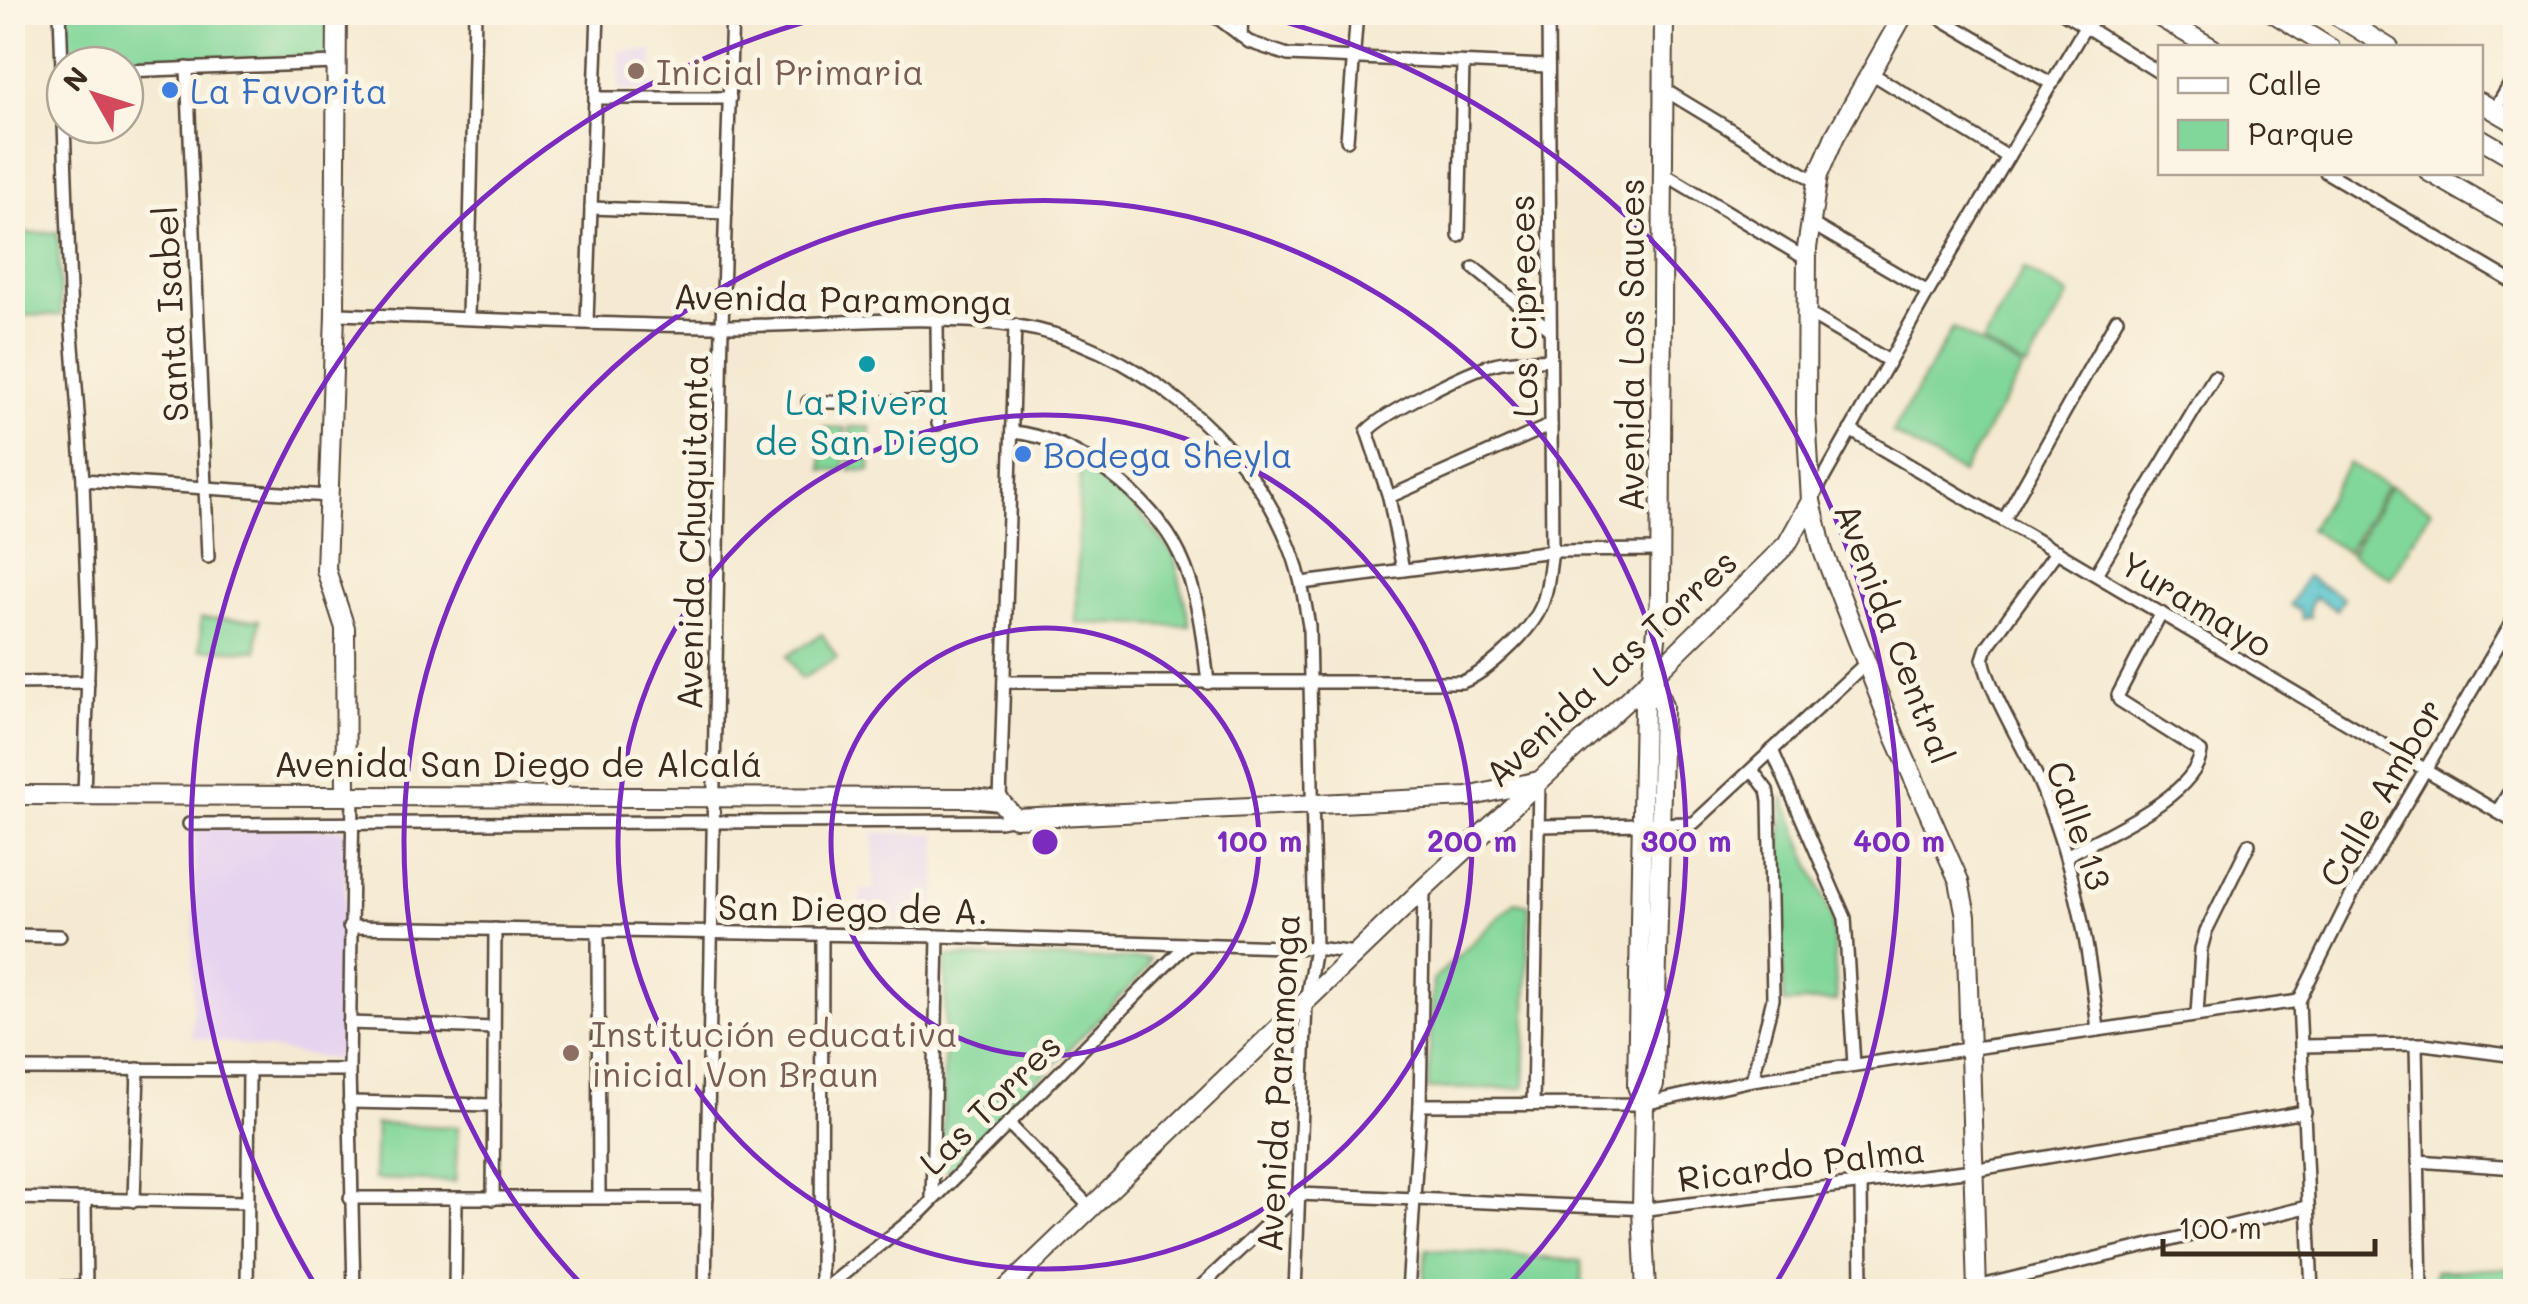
<svg xmlns="http://www.w3.org/2000/svg" width="2528" height="1304" font-family="Mali,sans-serif">
<style>
.built{fill:#e6d3f0}
.park{fill:#81d699;stroke:#5e805c;stroke-width:2.5}
.water{fill:url(#water-ripples);stroke:#487675;stroke-width:2.5}
.lines{fill:none;stroke-linecap:round;stroke-linejoin:round}
.street-casing{stroke:#574739;stroke-width:16}
.secondary-casing{stroke:#574739;stroke-width:22}
.primary-casing{stroke:#574739;stroke-width:22}
.street{stroke:#fff;stroke-width:11}
.secondary{stroke:#fff;stroke-width:18}
.primary{stroke:#fff;stroke-width:18}
.ring{fill:none;stroke:#7b2cbf;stroke-width:5}
.education-dot{fill:#8d6e63;stroke:#fcf5e5;stroke-width:4}
.shop-dot{fill:#3f7fe0;stroke:#fcf5e5;stroke-width:4}
.culture-dot{fill:#0f9aa8;stroke:#fcf5e5;stroke-width:4}
.labels{text-anchor:middle;dominant-baseline:central;stroke-width:10;stroke-linejoin:round;paint-order:stroke}
.education-label{font-size:35px;fill:#785e54;stroke:#fcf5e5;text-anchor:start}
.shop-label{font-size:35px;fill:#366cbe;stroke:#fcf5e5;text-anchor:start}
.street-label{font-size:35px;fill:#3b2a1e;stroke:#fcf5e5}
.culture-label{font-size:35px;fill:#0d838f;stroke:#fcf5e5}
.centre{fill:#7b2cbf;stroke:#fcf5e5;stroke-width:5}
.ring-label{font-size:30px;text-anchor:middle;font-weight:bold;fill:#7b2cbf;stroke:#fcf5e5;stroke-width:10;stroke-linejoin:round;paint-order:stroke}
</style>
<defs>
<pattern id="water-ripples" width="26" height="14" patternUnits="userSpaceOnUse" patternTransform="scale(2.5)"><rect width="26" height="14" fill="#55c2cc"/><path d="M2 4q2-2 4 0t4 0M15 11q2-2 4 0t4 0" fill="none" stroke="#489ea5"/></pattern>
</defs>
<rect width="100%" height="100%" fill="#fcf5e5"/>
<filter id="ink" filterUnits="userSpaceOnUse"><feTurbulence type="fractalNoise" baseFrequency=".01" numOctaves="2"/><feDisplacementMap in="SourceGraphic" scale="20" xChannelSelector="R" yChannelSelector="G"/><feConvolveMatrix kernelMatrix="1 2 1 2 8 2 1 2 1" color-interpolation-filters="sRGB"/></filter>
<filter id="wash" filterUnits="userSpaceOnUse"><feTurbulence type="fractalNoise" baseFrequency=".0048" numOctaves="4" result="noise"/><feDisplacementMap in="SourceGraphic" scale="40" xChannelSelector="R" yChannelSelector="G"/><feGaussianBlur stdDeviation="2.25" result="paint"/><feColorMatrix in="noise" values="0 0 0 0 0 0 0 0 0 0 0 0 0 0 0 0 0 1.4 0 .05"/><feComposite in="paint" operator="in"/></filter>
<g filter="url(#wash)">
<rect width="100%" height="100%" fill="#f5ead1"/>
<g class="built">
<polygon points="619,51 653,51 652,91 619,91"/>
<polygon points="195,828 345,829 345,1061 192,1037"/>
<polygon points="874,833 937,833 936,924 860,924 861,890 874,890"/>
</g>
<g class="park">
<polygon points="66,13 331,13 330,57 67,65"/>
<polygon points="58,232 61,315 13,316 13,234"/>
<polygon points="2024,269 2069,295 2027,368 1982,343"/>
<polygon points="1953,328 2023,369 1962,473 1892,433"/>
<polygon points="822,427 845,428 844,470 822,470"/>
<polygon points="850,427 870,427 870,471 850,470"/>
<polygon points="2349,463 2387,486 2347,552 2309,529"/>
<polygon points="1080,464 1137,509 1174,555 1190,626 1076,623"/>
<polygon points="2390,486 2431,510 2391,578 2350,554"/>
<polygon points="201,618 259,620 257,651 200,649"/>
<polygon points="822,634 837,658 801,679 787,656"/>
<polygon points="1783,795 1832,918 1837,1001 1784,1003 1780,920"/>
<polygon points="1515,902 1529,905 1524,1088 1428,1089 1433,980"/>
<polygon points="946,957 1150,959 1145,971 951,1171 942,1170"/>
<polygon points="376,1124 458,1127 455,1182 374,1179"/>
<polygon points="1426,1249 1581,1261 1582,1291 1423,1291"/>
<polygon points="2515,1268 2515,1291 2435,1291 2435,1271"/>
</g>
<polygon class="water" points="2306,576 2344,598 2337,610 2314,597 2309,609 2310,617 2302,619 2301,612 2290,605"/>
</g>
<g filter="url(#ink)">
<g class="lines">
<defs>
<g id="street">
<polyline points="60,12 71,319 83,480 89,642 84,795"/>
<polyline points="1203,12 1219,19 1249,42 1288,55 1547,66"/>
<polyline points="1930,12 2052,84"/>
<polyline points="2062,12 2160,73"/>
<polyline points="1241,36 1242,12"/>
<polyline points="187,68 208,557"/>
<polyline points="125,71 336,63"/>
<polyline points="1871,73 2008,157"/>
<polyline points="1663,89 1817,182"/>
<polyline points="595,98 730,98"/>
<polyline points="2494,111 2516,74"/>
<polyline points="1347,140 1357,12"/>
<polyline points="2326,172 2516,284"/>
<polyline points="1663,173 1808,260"/>
<polyline points="591,208 726,213"/>
<polyline points="1810,223 1928,292"/>
<polyline points="1459,236 1463,63"/>
<polyline points="1474,268 1550,330"/>
<polyline points="1807,313 1889,361"/>
<path d="M335,314C464,318 593,325 722,326C819,326 921,312 1017,326C1129,342 1249,440 1289,545C1300,571 1304,598 1309,626L1315,948L1306,1002L1295,1292"/>
<polyline points="468,318 475,12"/>
<polyline points="587,321 598,12"/>
<polyline points="937,322 938,424"/>
<polyline points="808,402 938,402"/>
<polyline points="1850,430 2516,823"/>
<path d="M1012,432C1075,437 1153,497 1180,555C1199,595 1203,639 1208,683"/>
<polyline points="83,480 329,496"/>
<polyline points="1389,497 1551,425"/>
<polyline points="1813,497 1928,292 2085,27"/>
<polyline points="2004,520 2117,319"/>
<path d="M2057,551L1987,647L1983,659C1993,701 2027,750 2043,791C2075,869 2089,947 2098,1030"/>
<path d="M1403,570L1389,497L1367,431C1384,413 1468,370 1494,364C1511,359 1532,361 1550,359"/>
<polyline points="2096,574 2214,377"/>
<polyline points="1302,583 1552,551 1660,550"/>
<path d="M1004,682H1462C1485,674 1526,635 1538,613C1548,595 1549,571 1552,551L1548,12"/>
<polyline points="12,683 88,682"/>
<polyline points="1772,750 1845,918 1854,1065"/>
<polyline points="353,794 349,1070 354,1292"/>
<polyline points="1000,801 1015,325"/>
<polyline points="2497,812 2516,781"/>
<polyline points="189,824 1000,821 1015,818"/>
<polyline points="1539,826 1694,823 1867,662"/>
<path d="M2068,855C2105,834 2195,797 2201,752L2119,700L2118,695L2161,613"/>
<polyline points="349,927 938,936 1315,948 1356,953"/>
<polyline points="598,931 599,1197"/>
<polyline points="12,935 60,936"/>
<polyline points="2197,1015 2201,949 2206,931 2249,844"/>
<polyline points="349,1023 494,1028"/>
<polyline points="2416,1044 2421,1292"/>
<polyline points="2301,1046 2424,1044 2516,1056"/>
<polyline points="12,1069 349,1070"/>
<polyline points="1752,1080 1773,999 1769,801 1767,790 1752,770"/>
<polyline points="349,1102 494,1105"/>
<polyline points="1533,1104 1539,781"/>
<polyline points="1420,1105 1644,1104 1752,1080 2299,1001"/>
<polyline points="1008,1123 1090,1207"/>
<polyline points="2418,1161 2516,1168"/>
<polyline points="1861,1183 1862,1292"/>
<polyline points="12,1198 247,1202"/>
<polyline points="350,1198 707,1198"/>
<polyline points="493,1199 495,929"/>
<polyline points="932,1199 938,936"/>
<polyline points="85,1201 86,1292"/>
<polyline points="134,1201 138,1069"/>
<polyline points="1977,1287 2307,1207"/>
<polyline points="12,1288 86,1287"/>
<polyline points="247,1292 249,1069"/>
<polyline points="455,1292 456,1199"/>
<polyline points="705,1292 722,326 732,12"/>
<polyline points="821,1292 922,1211 1188,943"/>
<polyline points="821,1292 822,934"/>
<polyline points="1195,1292 1299,1194 1647,1209 1973,1170 2305,1112"/>
<polyline points="1408,1292 1420,1105 1424,888"/>
<polyline points="2312,1292 2299,1001 2350,898 2516,615"/>
</g>
<g id="secondary">
<polyline points="337,12 335,314 326,570 345,628 346,794"/>
<polyline points="1905,12 1835,136 1818,175 1807,248 1806,413 1811,501 1823,551 1894,734 1959,881 1966,916 1977,1292"/>
<polyline points="2331,12 2389,48"/>
<polyline points="2480,102 2516,123"/>
<polyline points="12,795 971,798 1000,801 1015,818 1468,797 1539,781"/>
<polyline points="1644,1104 1654,1085 1663,706 1652,677"/>
<polyline points="1003,1292 1424,888 1652,677 1787,544 1811,501"/>
<polyline points="1646,1292 1642,1210 1644,1104 1637,1086 1644,705 1652,677 1660,600 1664,12"/>
</g>
<g id="primary">
<polyline points="2151,12 2212,48"/>
<polyline points="2272,12 2330,48"/>
<polyline points="2480,138 2516,159"/>
<polyline points="2429,172 2516,222"/>
</g>
</defs>
<use href="#street" class="street-casing"/>
<use href="#secondary" class="secondary-casing"/>
<use href="#primary" class="primary-casing"/>
<use href="#street" class="street"/>
<use href="#secondary" class="secondary"/>
<use href="#primary" class="primary"/>
</g>
</g>
<g class="ring">
<circle cx="1045" cy="842" r="214"/>
<circle cx="1045" cy="842" r="427"/>
<path d="M588 1291A641 641 0 1 1 1502 1291"/>
<path d="M317 1288A854 854 0 0 1 838 13M1252 13A854 854 0 0 1 1773 1288"/>
</g>
<g class="education-dot">
<circle cx="636" cy="71" r="10"/>
<circle cx="571" cy="1053" r="10"/>
</g>
<g class="shop-dot">
<circle cx="170" cy="90" r="10"/>
<circle cx="1023" cy="454" r="10"/>
</g>
<circle class="culture-dot" cx="867" cy="364" r="10"/>
<g class="labels">
<g class="education-label">
<text x="656" y="71">Inicial Primaria</text>
<text x="591" y="1033">Institución educativa<tspan x="591" dy="40">inicial Von Braun</tspan></text>
</g>
<g class="shop-label">
<text x="190" y="90">La Favorita</text>
<text x="1043" y="454">Bodega Sheyla</text>
</g>
<g class="street-label">
<text transform="translate(843 298) rotate(1)">Avenida Paramonga</text>
<text transform="translate(1522 306) rotate(-91)">Los Cipreces</text>
<text transform="translate(169 314) rotate(-93)">Santa Isabel</text>
<text transform="translate(1630 345) rotate(-90)">Avenida Los Sauces</text>
<text transform="translate(691 532) rotate(-89)">Avenida Chuquitanta</text>
<text transform="translate(2197 603) rotate(31)">Yuramayo</text>
<text transform="translate(1896 633) rotate(69)">Avenida Central</text>
<text transform="translate(1610 667) rotate(-43)">Avenida Las Torres</text>
<text x="518" y="763">Avenida San Diego de Alcalá</text>
<text transform="translate(2380 792) rotate(-60)">Calle Ambor</text>
<text transform="translate(2080 825) rotate(71)">Calle 13</text>
<text transform="translate(853 908) rotate(1)">San Diego de A.</text>
<text transform="translate(1277 1083) rotate(-87)">Avenida Paramonga</text>
<text transform="translate(989 1103) rotate(-45)">Las Torres</text>
<text transform="translate(1801 1163) rotate(-7)">Ricardo Palma</text>
</g>
<g class="culture-label">
<text x="867" y="401">La Rivera<tspan x="867" dy="40">de San Diego</tspan></text>
</g>
</g>
<circle cx="1045" cy="842" r="15" class="centre"/>
<g class="ring-label">
<text x="1259" y="852">100 m</text>
<text x="1472" y="852">200 m</text>
<text x="1686" y="852">300 m</text>
<text x="1899" y="852">400 m</text>
</g>
<rect width="2528" height="1304" fill="none" stroke="#fcf5e5" stroke-width="50"/>
<rect x="2158" y="45" width="325" height="130" fill="#fcf5e5" stroke="#afa495" stroke-width="2.5"/>
<rect x="2178" y="78" width="50" height="15" fill="#ffffff" stroke="#afa495" stroke-width="2.5"/>
<text x="2248" y="95" font-size="30" fill="#3b2a1e">Calle</text>
<rect x="2178" y="120" width="50" height="30" fill="#81d699" stroke="#afa495" stroke-width="2.5"/>
<text x="2248" y="145" font-size="30" fill="#3b2a1e">Parque</text>
<g transform="translate(95 95) rotate(309)"><circle r="48" fill="#fcf5e5" stroke="#afa495" stroke-width="2.5"/>
<path d="M0-8L18 38L0 25L-18 38Z" fill="#d1495b"/>
<text y="-15" font-size="28" font-weight="bold" text-anchor="middle" fill="#3b2a1e">N</text>
</g>
<path d="M2163 1239v15h212v-15" fill="none" stroke="#3b2a1e" stroke-width="5"/>
<text x="2178" y="1239" font-size="30" fill="#3b2a1e" stroke="#fcf5e5" stroke-width="8" paint-order="stroke">100 m</text>
</svg>
